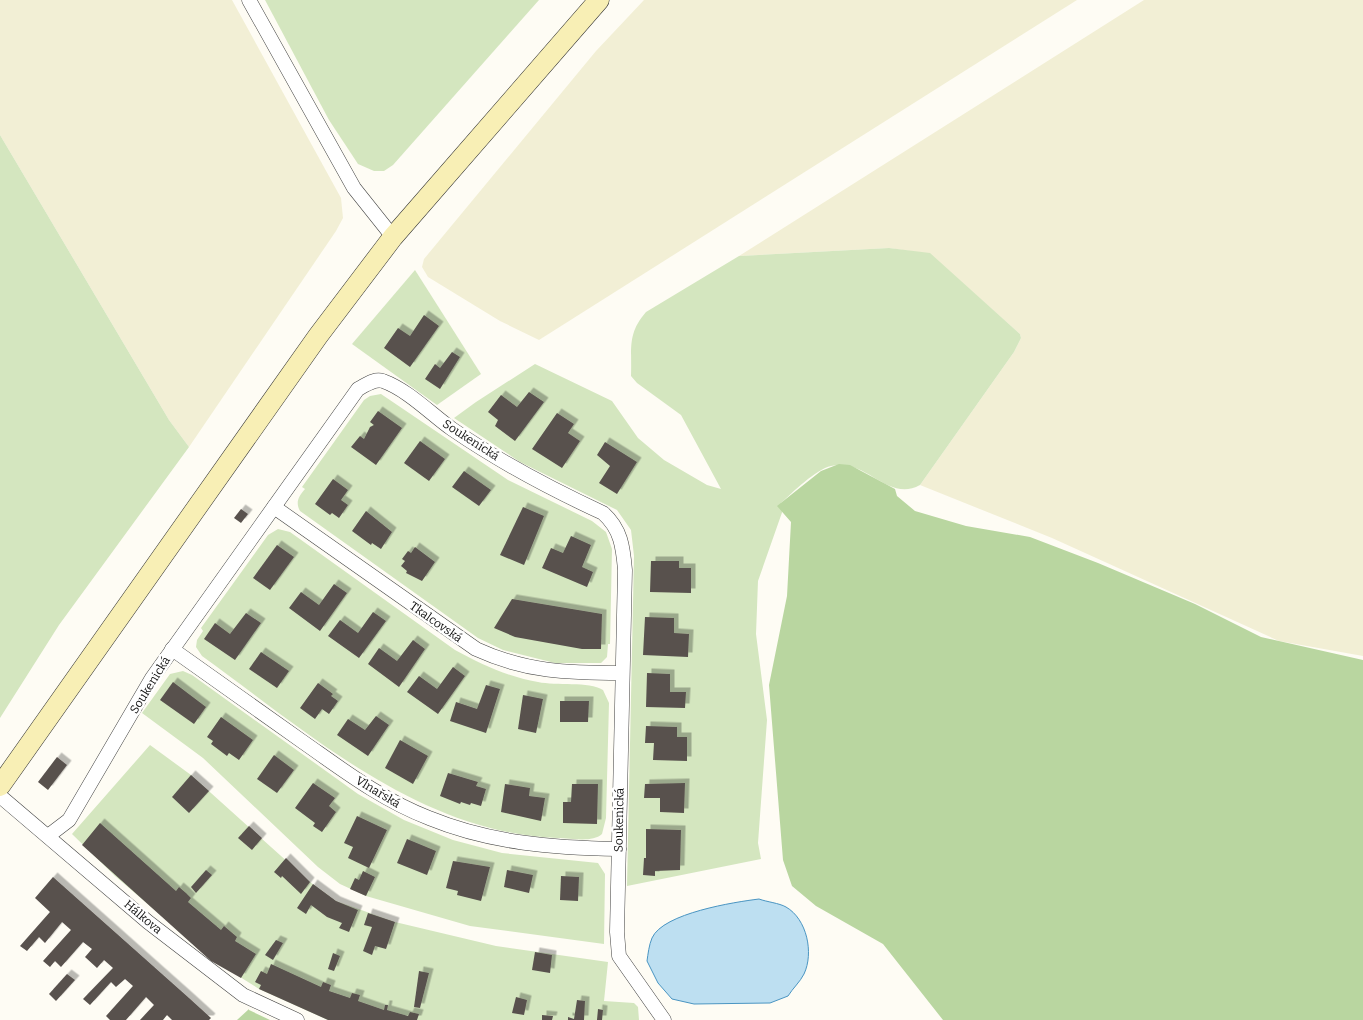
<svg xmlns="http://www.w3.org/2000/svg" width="1363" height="1020" font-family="Bitter,serif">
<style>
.farmland{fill:#f2efd5}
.green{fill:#d4e6bf}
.forest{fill:#b9d6a0}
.water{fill:#bddff1;stroke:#4a95c2}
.building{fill:#58514d;filter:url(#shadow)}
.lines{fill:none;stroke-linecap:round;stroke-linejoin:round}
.street-casing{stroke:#434343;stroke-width:15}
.secondary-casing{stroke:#323232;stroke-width:21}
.street{stroke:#fff;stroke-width:14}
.secondary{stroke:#f8efb5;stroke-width:20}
.labels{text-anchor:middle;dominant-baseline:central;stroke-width:5;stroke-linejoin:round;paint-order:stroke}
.street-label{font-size:12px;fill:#101010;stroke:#fff}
</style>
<defs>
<filter id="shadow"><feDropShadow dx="4.5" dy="-4.5" stdDeviation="0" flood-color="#0004"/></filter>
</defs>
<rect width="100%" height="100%" fill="#fefcf4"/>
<g class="farmland">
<polygon points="0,0 232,0 341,198 343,218 336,231 189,447 169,420 0,135"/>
<polygon points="644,0 1077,0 539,340 500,321 428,277 422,267 424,259 596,51"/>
<polygon points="1144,0 1363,0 1363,656 1279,641 1052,538 920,485 1014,352 1021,338 1020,334 930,254 889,248 739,256"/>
</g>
<g class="green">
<polygon points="265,0 539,0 393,165 384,171 374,171 358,164 329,120"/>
<polygon points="0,135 169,420 189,447 59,625 0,718"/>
<path d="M889,248L930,253L1020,334L1021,338L1014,352L920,485C888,503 867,458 831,466C816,469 792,493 781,503L785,504L758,581L756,634L767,720L758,843L761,859L627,886L634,556L631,530L617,510L520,462L454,418L476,402L535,364L612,401L638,438L664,460L707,485L721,489L681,415L637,383L631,376C632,348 627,334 646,312L739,256Z"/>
<polygon points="415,270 481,374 437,405 352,344"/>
<path d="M381,394L508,480L592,521L606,532L612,549L610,644H608L607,657L601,663H555L503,650L478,638L300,511C295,502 299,496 305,489L302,487L364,400L370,396Z"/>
<path d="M278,529L290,532L455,650C481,664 508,677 538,682C556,686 589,681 603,690L609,703L606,818L602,834C592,843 571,838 558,838C419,833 309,733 202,656L196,647L197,640L203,631L201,628L268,535Z"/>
<polygon points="183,671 192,675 358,794 404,820 453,840 502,853 598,863 605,874 604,944 470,926 366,896 340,884 318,867 203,758 142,713 170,674"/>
<polygon points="150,745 191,775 310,882 336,901 395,922 496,946 608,962 604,1001 634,1003 638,1007 639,1020 328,1020 259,989 213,960 115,876 72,834"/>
</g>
<g class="forest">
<polygon points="839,464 850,465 895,489 897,496 915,511 966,526 1030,537 1098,563 1195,604 1261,637 1363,660 1363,1020 943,1020 883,944 816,906 792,886 783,860 769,685 787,596 791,522 777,506 821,471"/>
<polygon points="249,1009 249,1010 270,1020 237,1020"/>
</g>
<path class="water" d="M759,899C767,902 779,903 786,907C807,919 814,953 804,974C800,982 793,988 788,996L770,1003L694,1004L672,999L658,983L647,961C648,954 649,945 652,938C663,913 735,902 759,899Z"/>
<g class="building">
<polygon points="424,315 439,326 410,367 384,348 398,328 410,336"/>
<polygon points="452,352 460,357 440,389 425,379 435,364 440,368"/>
<polygon points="529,392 544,402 515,441 495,426 498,420 488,412 501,395 517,407"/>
<polygon points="378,411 402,428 376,465 351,447 360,436 364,439 370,427 374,425 370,422"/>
<polygon points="557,413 574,424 568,433 580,441 562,468 532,449"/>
<polygon points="420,441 445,459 429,481 404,463"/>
<polygon points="605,442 637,462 617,494 599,483 610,466 597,455"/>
<polygon points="464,471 491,490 479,506 452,487"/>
<polygon points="333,479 348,490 341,500 348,505 339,518 332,513 330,515 315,504"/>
<polygon points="523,507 544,516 524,565 500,555"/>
<polygon points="241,509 248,514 241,523 234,518"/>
<polygon points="366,511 392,532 381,549 372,543 371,545 352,531"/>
<polygon points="571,536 591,545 582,567 593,572 587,587 542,568 551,548 563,553"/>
<polygon points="277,545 294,557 270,590 253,578"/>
<polygon points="415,547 435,562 422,581 406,573 407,571 401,566 405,561 402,559 408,551 411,553"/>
<polygon points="651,561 679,561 679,568 691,568 691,593 650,592"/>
<polygon points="334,584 347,593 320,631 289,608 301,592 319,605"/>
<polygon points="512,599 602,614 601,649 582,649 515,637 494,628"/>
<polygon points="373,612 386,621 359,658 328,636 340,620 358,633"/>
<polygon points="246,613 261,623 235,660 204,639 215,623 230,634"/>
<polygon points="645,617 674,618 674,633 689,634 688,657 643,655"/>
<polygon points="413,640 425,649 399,687 368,664 379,648 397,661"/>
<polygon points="261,652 289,671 277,688 249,669"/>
<polygon points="453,667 465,676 438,714 407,692 419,676 437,689"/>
<polygon points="647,673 670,674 670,692 686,692 685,708 646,707"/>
<polygon points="173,682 206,707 194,724 160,700"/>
<polygon points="318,683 333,694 331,696 338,701 329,714 322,709 315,719 300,708"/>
<polygon points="486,685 500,689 486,733 450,721 456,702 477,709"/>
<polygon points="523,695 543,699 536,733 518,729"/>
<polygon points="560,701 589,701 588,722 560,722"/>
<polygon points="376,716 389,725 368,756 337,735 348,719 365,730"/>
<polygon points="221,717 253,740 239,760 229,753 227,756 211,744 213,741 207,737"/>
<polygon points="646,726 677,727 677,737 687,737 687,761 653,760 654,743 645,743"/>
<polygon points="400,740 428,756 413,784 385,768"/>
<polygon points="274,755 294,770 277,793 257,779"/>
<polygon points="57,757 67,765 48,790 38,782"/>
<polygon points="448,773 478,782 476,786 486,789 481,806 471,803 470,805 461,802 460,804 440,796"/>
<polygon points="191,775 209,791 189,813 172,797"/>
<polygon points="313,783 335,798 329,806 336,812 322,832 313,826 315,823 295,808"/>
<polygon points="685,783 684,813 660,812 660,798 644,798 645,784"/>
<polygon points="505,784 530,788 529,796 545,798 541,821 501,812"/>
<polygon points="572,784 598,784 597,824 563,823 563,802 571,802"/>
<polygon points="357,816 387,830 369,868 348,858 353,847 344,843"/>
<polygon points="100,823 176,891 179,887 186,893 191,898 188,902 221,930 224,926 237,937 235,941 256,954 241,978 211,961 82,845"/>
<polygon points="249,826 262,838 252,850 238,838"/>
<polygon points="646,829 681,830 680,870 655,871 655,876 643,875 644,858 646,858"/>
<polygon points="407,839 436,851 427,875 397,863"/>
<polygon points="286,858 310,882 301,894 282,876 281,878 274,872"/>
<polygon points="453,861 490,867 481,901 457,895 458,891 446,888"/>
<polygon points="206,870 212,875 196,893 191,887"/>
<polygon points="507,870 533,875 529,893 504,887"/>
<polygon points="363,871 375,877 366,896 350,889 355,878 359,880"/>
<polygon points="561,876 579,877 578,901 560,900"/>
<polygon points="53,877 189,998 211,1018 209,1020 172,1020 167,1015 163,1020 140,1020 154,1005 146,997 126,1020 110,1020 106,1016 133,986 125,979 116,987 111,982 90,1005 83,999 113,968 104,960 97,968 85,957 92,949 83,942 61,967 55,961 50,967 43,961 71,930 62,922 45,943 39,937 27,951 20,946 50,912 35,898"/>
<polygon points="313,884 336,901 358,910 349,932 339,928 342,923 327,917 311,905 306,914 297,908"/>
<polygon points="368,913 395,922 386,949 375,946 372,955 363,951 372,927 364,925"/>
<polygon points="276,940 283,943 273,960 265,955"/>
<polygon points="535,952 552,955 550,973 532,970"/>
<polygon points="333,953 340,956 334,971 328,969"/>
<polygon points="271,964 321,987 323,982 331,985 329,991 350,998 352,993 360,995 358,1001 384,1010 385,1005 388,1005 387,1010 408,1016 410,1012 419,1014 417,1020 328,1020 259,989 261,985 255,982 261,971 267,974"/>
<polygon points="419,971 429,973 420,1008 414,1007"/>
<polygon points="67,974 75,980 56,1001 49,994"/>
<polygon points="516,997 527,1000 524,1015 512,1013"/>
<polygon points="577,1000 585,1001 584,1020 568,1020 568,1017 574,1019"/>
<polygon points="598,1009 603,1010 602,1020 597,1020"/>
<polygon points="542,1015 553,1016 552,1020 542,1020"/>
</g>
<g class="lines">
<defs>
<g id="street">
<polyline points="249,0 354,188 393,237"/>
<path d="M274,507L476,649C526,672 568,673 622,673"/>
<path d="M172,649C216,680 259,711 303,742C343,770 382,800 429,818C490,843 553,848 619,849"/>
<polyline points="0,796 148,922 243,995 297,1020"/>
<path d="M48,836L69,820L152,678L358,389C366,385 374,378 383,381C408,390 431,414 452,429C500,462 551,489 603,513C621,529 623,547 625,570L617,932L619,956L664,1020"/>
</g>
<polyline id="secondary" points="0,786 318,336 393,237 599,0"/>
</defs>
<use href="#street" class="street-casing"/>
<use href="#secondary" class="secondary-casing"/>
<use href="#street" class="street"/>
<use href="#secondary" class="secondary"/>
</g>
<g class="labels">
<g class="street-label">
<text transform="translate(471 440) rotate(33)">Soukenická</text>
<text transform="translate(436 622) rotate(35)">Tkalcovská</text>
<text transform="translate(150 685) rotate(-58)">Soukenická</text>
<text transform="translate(378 792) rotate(31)">Vlnařská</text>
<text transform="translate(619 820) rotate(-89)">Soukenická</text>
<text transform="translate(143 917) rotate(40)">Hálkova</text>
</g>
</g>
</svg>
